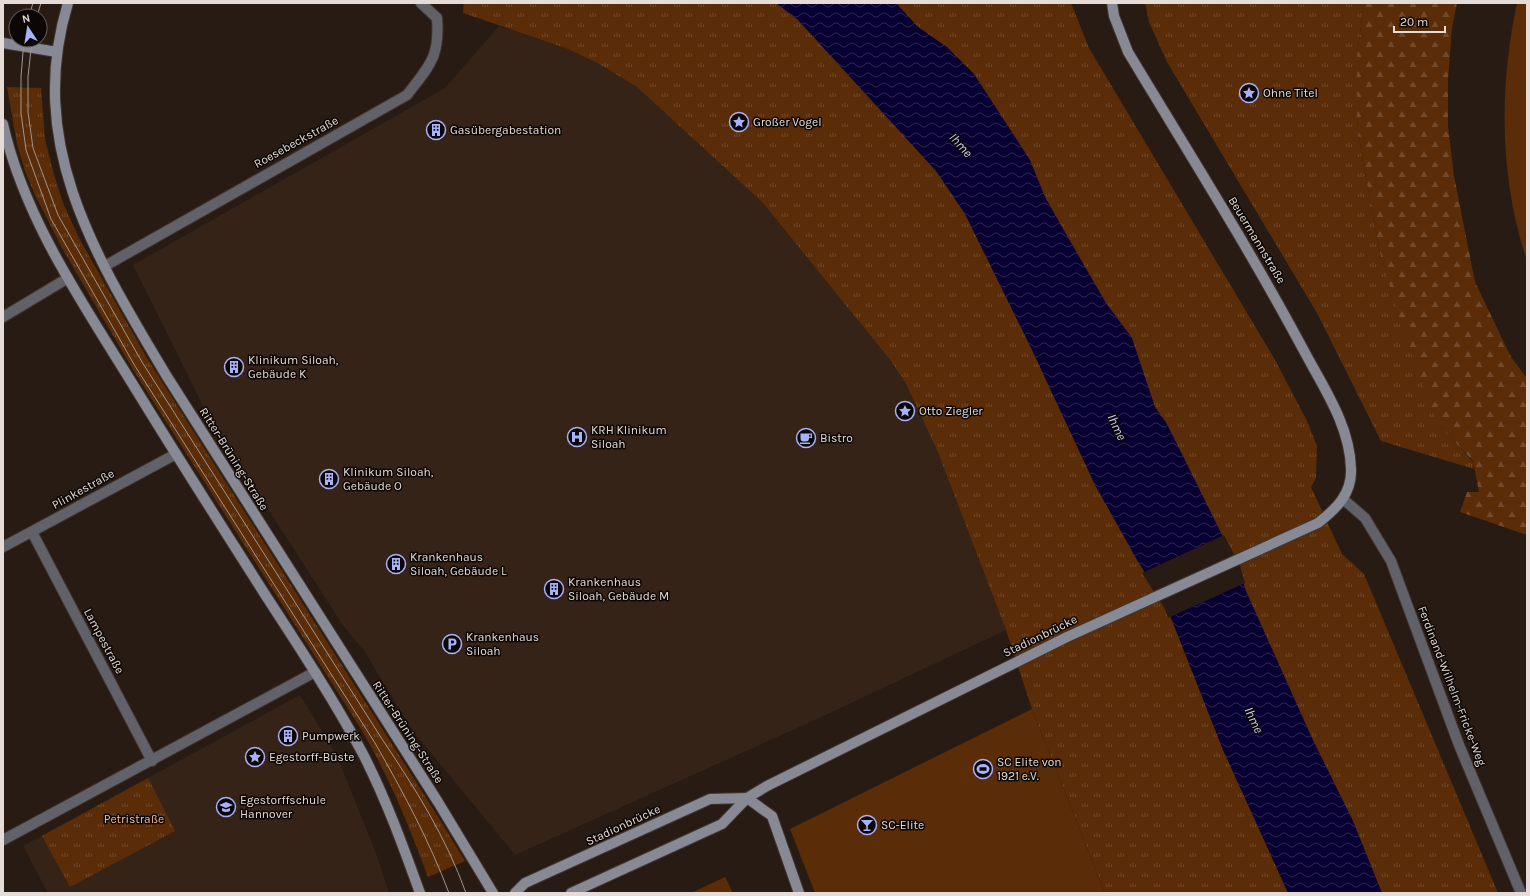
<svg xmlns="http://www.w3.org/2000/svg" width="1530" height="896" font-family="Karla,sans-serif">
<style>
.built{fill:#352318}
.grass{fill:url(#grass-tufts)}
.forest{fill:url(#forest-firs)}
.pitch{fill:#5a2c08}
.water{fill:url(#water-waves)}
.pier{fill:#281b13}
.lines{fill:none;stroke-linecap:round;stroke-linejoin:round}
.street-casing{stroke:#42362e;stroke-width:12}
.secondary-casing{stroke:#42362e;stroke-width:12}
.street{stroke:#616269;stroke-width:10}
.secondary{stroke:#878994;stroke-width:10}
.tram{stroke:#a0968f;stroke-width:1}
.labels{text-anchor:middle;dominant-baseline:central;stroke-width:3;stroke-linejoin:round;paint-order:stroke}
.poi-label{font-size:12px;fill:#e5dcd7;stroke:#0c0705;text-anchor:start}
.street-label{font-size:12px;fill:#e5dcd7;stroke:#0c0705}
.park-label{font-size:12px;fill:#fbbb94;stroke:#0c0705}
.water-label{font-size:13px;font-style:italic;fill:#c6cdf8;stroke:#0c0705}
</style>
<defs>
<pattern id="grass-tufts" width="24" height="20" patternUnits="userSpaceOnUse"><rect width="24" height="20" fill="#5a2c08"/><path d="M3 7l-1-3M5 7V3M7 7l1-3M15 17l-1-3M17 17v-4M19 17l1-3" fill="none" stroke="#724a2b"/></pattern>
<pattern id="forest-firs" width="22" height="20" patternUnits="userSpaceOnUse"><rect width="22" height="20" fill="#5a2c08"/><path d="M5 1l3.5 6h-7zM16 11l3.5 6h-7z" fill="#724a2b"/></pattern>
<pattern id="water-waves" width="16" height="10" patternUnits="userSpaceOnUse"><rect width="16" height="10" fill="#080033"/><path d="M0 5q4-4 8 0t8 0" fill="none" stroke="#2c2550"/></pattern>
</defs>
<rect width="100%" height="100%" fill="#281b13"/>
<g class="built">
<polygon points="499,26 568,49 599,64 637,87 763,203 891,361 906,384 937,450 1006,630 815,720 515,855 412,730 365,652 344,627 208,416 133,265 445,88"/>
<polygon points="300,695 337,756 376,853 389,893 48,893 23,846"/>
</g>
<g class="grass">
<polygon points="464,3 1071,3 1089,48 1274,358 1307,421 1317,446 1316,478 1311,487 1342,554 1364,574 1498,893 1105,893 1032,709 1006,630 937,450 906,384 891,361 763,203 637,87 599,64 568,49 463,13"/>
<polygon points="1145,3 1364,3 1357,55 1357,121 1362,157 1380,253 1437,422 1473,462 1474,469 1381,441 1317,313 1167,62 1149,22"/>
<path d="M7,87L41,88L45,139L53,171L63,203L79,238L147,358L437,815L465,861L428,877C409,826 389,776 361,729L132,368L62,248L35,195L25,171L17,144Z"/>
<polygon points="148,778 175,831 70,887 42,836"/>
</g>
<polygon class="forest" points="1364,3 1457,3 1452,28 1448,80 1448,126 1454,176 1475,282 1511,357 1527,378 1527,535 1460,512 1467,492 1479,492 1473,461 1437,423 1408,345 1380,253 1362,157 1357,121 1357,55"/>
<g class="pitch">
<path d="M1517,3H1527V261C1499,178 1499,87 1517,3Z"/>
<polygon points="1032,709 1105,893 815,893 790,829"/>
<polygon points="725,877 733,893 691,893"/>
</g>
<polygon class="water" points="776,3 896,3 918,27 947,47 974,74 1030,160 1045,197 1066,234 1106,303 1132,338 1155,407 1167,424 1238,567 1246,591 1312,738 1353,821 1382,893 1288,893 1223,750 1167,608 1137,560 1095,485 1033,352 965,214 936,171 798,20"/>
<polygon class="pier" points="1224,535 1240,566 1245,583 1168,618 1165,609 1142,573"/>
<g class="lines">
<defs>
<g id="street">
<path d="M105,266L407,95C430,65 440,57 437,18L421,3"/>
<polyline points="3,317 68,278"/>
<polyline points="1343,499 1365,518 1391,561 1459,745 1521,893"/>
<polyline points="32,532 152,761"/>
<polyline points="3,547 176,454"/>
<polyline points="3,840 315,672"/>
</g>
<g id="secondary">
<path d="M68,3C25,145 96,257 166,375L438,802L493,893"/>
<polyline points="3,43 57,52"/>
<path d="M3,124C24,218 82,302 132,383C176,455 221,525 266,596C300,648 334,700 363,754C386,799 403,846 420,893"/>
<polyline points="747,798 772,816 799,893"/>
<polyline points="515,893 525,883 710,799 747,798"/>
<path d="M571,893L722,824L747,798L767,786L1067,637L1318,523C1336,509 1352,494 1351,469C1350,425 1323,387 1303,349C1249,248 1187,150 1128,52L1114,16L1112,3"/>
</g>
</defs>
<use href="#street" class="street-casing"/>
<use href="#secondary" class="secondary-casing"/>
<use href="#street" class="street"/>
<use href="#secondary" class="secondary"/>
<g class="tram">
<polyline points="29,16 33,3"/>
<polyline points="37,16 41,3"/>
<path d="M24,40L21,77V113L26,150L51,219L135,366L375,743C403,792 429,840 449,893"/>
<path d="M32,40L28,77V112L33,148L58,215L142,362L382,739C415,788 446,837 466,893"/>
</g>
</g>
<defs>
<symbol id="sight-ring" viewBox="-11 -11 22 22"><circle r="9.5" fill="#0c0705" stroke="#a7b1fc" stroke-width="1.5"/><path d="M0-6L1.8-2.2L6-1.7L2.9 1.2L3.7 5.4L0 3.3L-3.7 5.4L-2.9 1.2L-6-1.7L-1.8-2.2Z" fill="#a7b1fc"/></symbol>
<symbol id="building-ring" viewBox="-11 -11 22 22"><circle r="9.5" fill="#0c0705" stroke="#a7b1fc" stroke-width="1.5"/><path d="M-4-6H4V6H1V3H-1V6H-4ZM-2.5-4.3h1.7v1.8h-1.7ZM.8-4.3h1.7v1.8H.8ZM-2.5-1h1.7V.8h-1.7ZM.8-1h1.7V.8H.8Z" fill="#a7b1fc"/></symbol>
<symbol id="hospital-ring" viewBox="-11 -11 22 22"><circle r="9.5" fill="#0c0705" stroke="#a7b1fc" stroke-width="1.5"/><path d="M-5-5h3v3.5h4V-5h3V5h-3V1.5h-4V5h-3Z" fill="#a7b1fc"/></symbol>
<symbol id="cafe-ring" viewBox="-11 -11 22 22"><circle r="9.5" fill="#0c0705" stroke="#a7b1fc" stroke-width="1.5"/><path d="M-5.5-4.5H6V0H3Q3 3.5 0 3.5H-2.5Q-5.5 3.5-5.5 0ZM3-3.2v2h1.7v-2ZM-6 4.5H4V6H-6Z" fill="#a7b1fc"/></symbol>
<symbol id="parking-ring" viewBox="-11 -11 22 22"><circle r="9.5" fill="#0c0705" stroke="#a7b1fc" stroke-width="1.5"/><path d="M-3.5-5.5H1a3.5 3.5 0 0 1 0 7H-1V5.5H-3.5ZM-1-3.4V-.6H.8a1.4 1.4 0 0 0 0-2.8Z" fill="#a7b1fc"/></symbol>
<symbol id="stadium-ring" viewBox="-11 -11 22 22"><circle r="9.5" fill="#0c0705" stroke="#a7b1fc" stroke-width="1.5"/><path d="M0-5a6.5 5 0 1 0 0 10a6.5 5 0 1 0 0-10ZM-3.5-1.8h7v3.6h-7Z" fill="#a7b1fc"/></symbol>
<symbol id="school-ring" viewBox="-11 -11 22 22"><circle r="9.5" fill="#0c0705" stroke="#a7b1fc" stroke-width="1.5"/><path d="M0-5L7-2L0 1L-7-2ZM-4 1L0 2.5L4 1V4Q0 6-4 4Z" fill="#a7b1fc"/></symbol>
<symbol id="bar-ring" viewBox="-11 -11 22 22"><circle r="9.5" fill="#0c0705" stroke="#a7b1fc" stroke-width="1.5"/><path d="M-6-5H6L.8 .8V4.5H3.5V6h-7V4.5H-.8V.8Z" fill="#a7b1fc"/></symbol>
</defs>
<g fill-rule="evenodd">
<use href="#sight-ring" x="1238" y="82" width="22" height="22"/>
<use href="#sight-ring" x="728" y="111" width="22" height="22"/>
<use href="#building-ring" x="425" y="119" width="22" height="22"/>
<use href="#building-ring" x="223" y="356" width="22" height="22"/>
<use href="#sight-ring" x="894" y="400" width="22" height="22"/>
<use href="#hospital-ring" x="566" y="426" width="22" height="22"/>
<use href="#cafe-ring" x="795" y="427" width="22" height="22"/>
<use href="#building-ring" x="318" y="468" width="22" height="22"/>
<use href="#building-ring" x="385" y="553" width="22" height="22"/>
<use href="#building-ring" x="543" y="578" width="22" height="22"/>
<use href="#parking-ring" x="441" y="633" width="22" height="22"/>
<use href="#building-ring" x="277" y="725" width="22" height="22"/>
<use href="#sight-ring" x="244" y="746" width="22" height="22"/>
<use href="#stadium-ring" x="972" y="758" width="22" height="22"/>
<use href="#school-ring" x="215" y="796" width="22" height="22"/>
<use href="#bar-ring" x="856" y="814" width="22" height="22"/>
</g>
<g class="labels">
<g class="poi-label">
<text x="1263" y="93">Ohne Titel</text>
<text x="753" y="122">Großer Vogel</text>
<text x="450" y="130">Gasübergabestation</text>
<text x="248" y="360">Klinikum Siloah,<tspan x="248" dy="14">Gebäude K</tspan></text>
<text x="919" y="411">Otto Ziegler</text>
<text x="591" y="430">KRH Klinikum<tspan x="591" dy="14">Siloah</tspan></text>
<text x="820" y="438">Bistro</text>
<text x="343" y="472">Klinikum Siloah,<tspan x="343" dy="14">Gebäude O</tspan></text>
<text x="410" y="557">Krankenhaus<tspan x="410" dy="14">Siloah, Gebäude L</tspan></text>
<text x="568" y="582">Krankenhaus<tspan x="568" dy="14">Siloah, Gebäude M</tspan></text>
<text x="466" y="637">Krankenhaus<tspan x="466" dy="14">Siloah</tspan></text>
<text x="302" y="736">Pumpwerk</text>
<text x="269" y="757">Egestorff-Büste</text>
<text x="997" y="762">SC Elite von<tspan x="997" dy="14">1921 e.V.</tspan></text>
<text x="240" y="800">Egestorffschule<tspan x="240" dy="14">Hannover</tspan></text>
<text x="881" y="825">SC-Elite</text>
</g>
<g class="street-label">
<text transform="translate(296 142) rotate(-29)">Roesebeckstraße</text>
<text transform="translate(1257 240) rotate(59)">Beuermannstraße</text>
<text transform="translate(234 459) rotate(58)">Ritter-Brüning-Straße</text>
<text transform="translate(83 489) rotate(-29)">Plinkestraße</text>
<text transform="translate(1040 636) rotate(-26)">Stadionbrücke</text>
<text transform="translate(104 641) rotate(62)">Lampestraße</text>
<text transform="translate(1452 686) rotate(69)">Ferdinand-Wilhelm-Fricke-Weg</text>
<text transform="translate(408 732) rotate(57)">Ritter-Brüning-Straße</text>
<text transform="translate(623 825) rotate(-25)">Stadionbrücke</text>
</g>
<g class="park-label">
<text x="134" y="819">Petristraße</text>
</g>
<g class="water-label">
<text transform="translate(961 145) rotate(48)">Ihme</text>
<text transform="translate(1117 427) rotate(65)">Ihme</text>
<text transform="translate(1254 720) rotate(65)">Ihme</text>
</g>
</g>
<rect width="1530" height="896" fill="none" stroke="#e5dcd7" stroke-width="8"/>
<g transform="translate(28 28) rotate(348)"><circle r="19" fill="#0c0705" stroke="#635c59"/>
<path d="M0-3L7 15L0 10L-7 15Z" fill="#a7b1fc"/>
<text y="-6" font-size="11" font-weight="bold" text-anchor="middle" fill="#e5dcd7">N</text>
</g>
<path d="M1394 26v6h51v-6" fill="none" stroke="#e5dcd7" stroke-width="2"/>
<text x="1400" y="26" font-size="12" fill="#e5dcd7" stroke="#0c0705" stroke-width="3" paint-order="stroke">20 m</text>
</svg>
